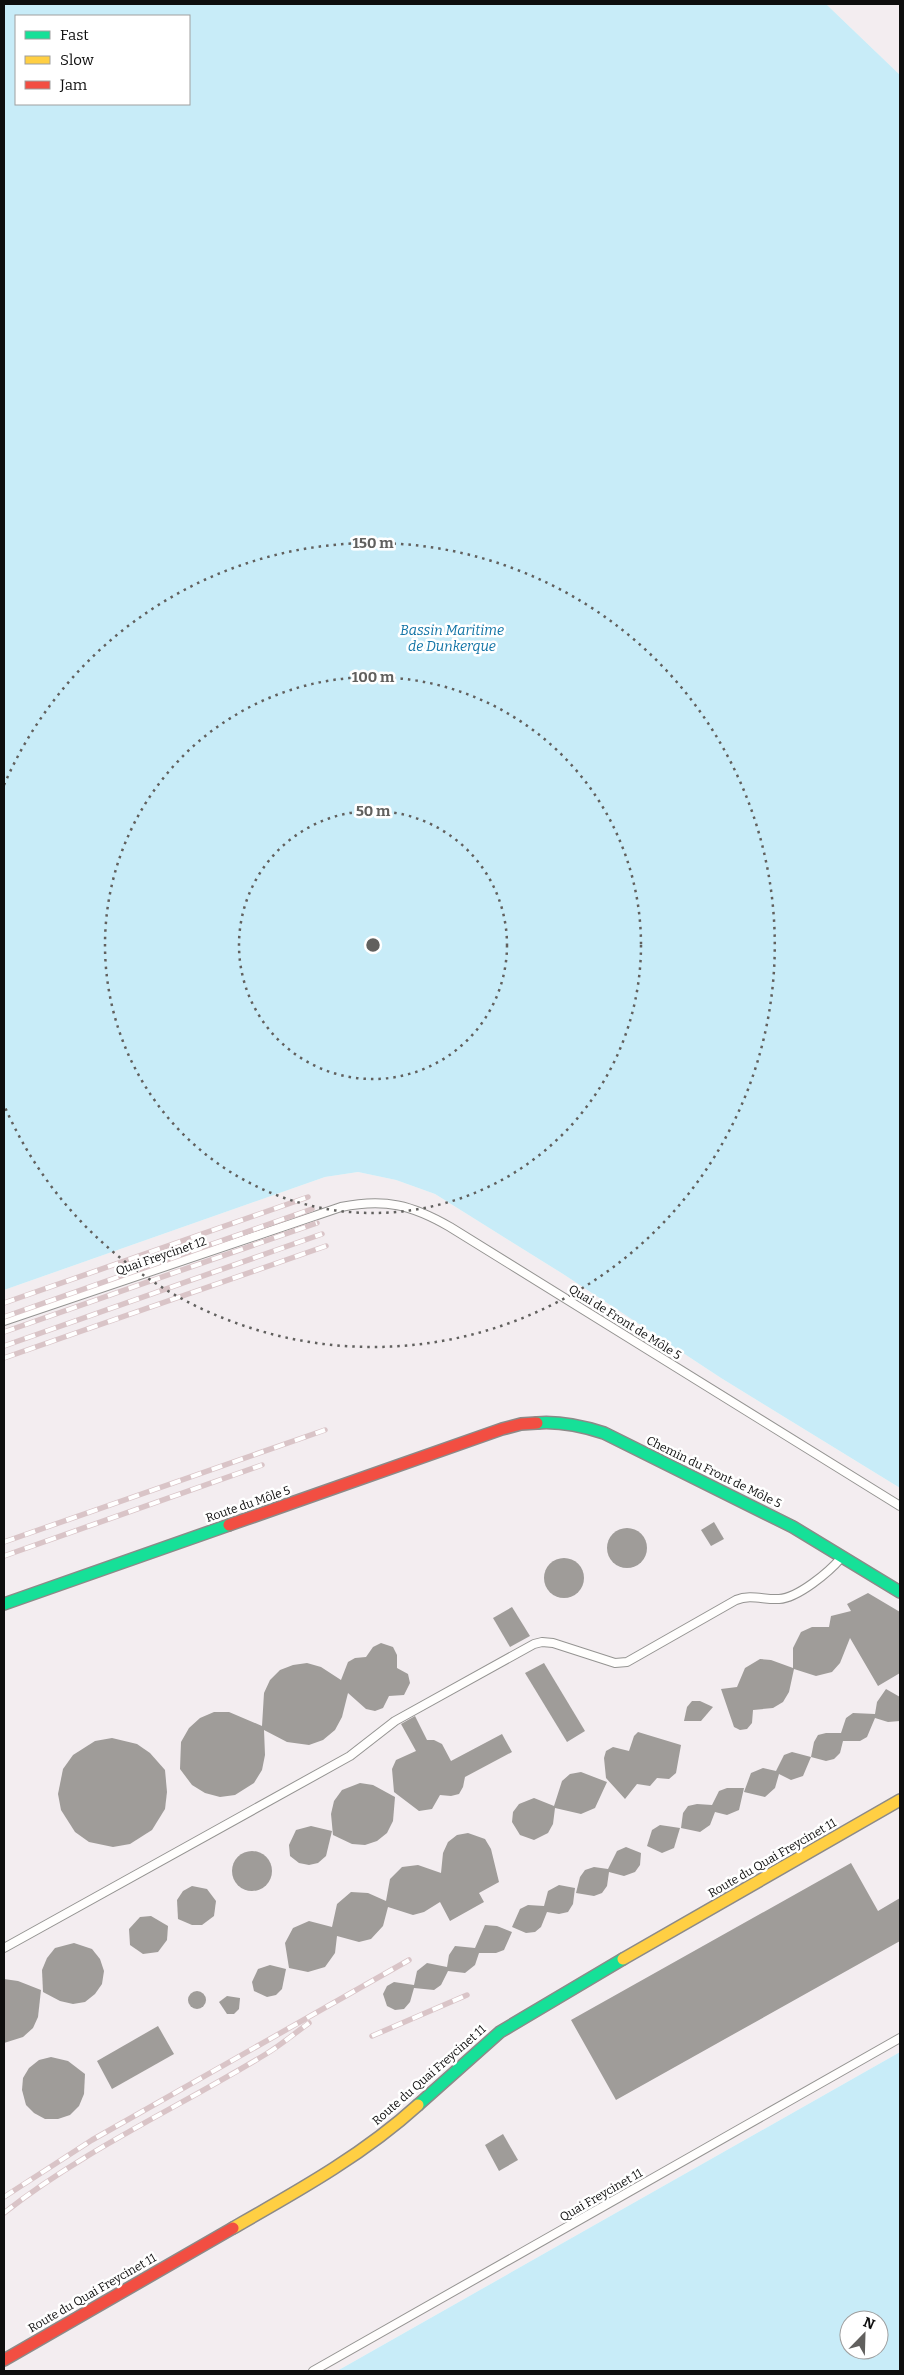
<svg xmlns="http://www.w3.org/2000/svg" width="904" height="2375" font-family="Bitter,serif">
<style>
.industrial{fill:#f3edf0}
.water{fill:#c8ecf8;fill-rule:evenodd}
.building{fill:#9f9c99}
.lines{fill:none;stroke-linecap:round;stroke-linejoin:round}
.lane-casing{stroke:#959492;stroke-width:10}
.fast-casing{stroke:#8c8a88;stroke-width:14}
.slow-casing{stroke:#8c8a88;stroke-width:14}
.jam-casing{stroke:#8c8a88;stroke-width:14}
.lane{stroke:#fffefd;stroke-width:8}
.fast{stroke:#16e098;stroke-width:11}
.slow{stroke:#ffcf43;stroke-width:11}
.jam{stroke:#f24e42;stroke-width:11}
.rail-casing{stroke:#d9c4c7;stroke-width:5.5}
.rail{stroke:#fff;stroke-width:4;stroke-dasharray:11;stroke-linecap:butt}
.ring{fill:none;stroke:#61605e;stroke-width:2.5;stroke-dasharray:2.5 5}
.labels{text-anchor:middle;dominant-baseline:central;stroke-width:5;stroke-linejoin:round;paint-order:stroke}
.street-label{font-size:12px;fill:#0e0e0e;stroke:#fff}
.water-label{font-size:14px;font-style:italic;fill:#1274a6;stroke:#fff}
.centre{fill:#61605e;stroke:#fff;stroke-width:2.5}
.ring-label{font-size:15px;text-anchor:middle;font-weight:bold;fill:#61605e;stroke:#fff;stroke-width:5;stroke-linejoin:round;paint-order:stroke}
</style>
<rect width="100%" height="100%" fill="#fcf9f4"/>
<g class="industrial">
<polygon points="826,4 900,4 900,75"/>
<polygon points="358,1172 396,1180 435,1194 563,1274 721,1378 900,1488 900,2052 337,2371 4,2371 4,1290 325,1177"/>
</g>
<g class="water">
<path d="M4,4H826L900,75V1488L721,1378L563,1274L435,1194L396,1180L358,1172L325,1177L4,1290ZM16,16H189V104H16Z"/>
<path d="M900,2052V2371H337ZM849,2320H879V2350H849Z"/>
</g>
<g class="building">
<polygon points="714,1522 724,1539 711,1546 701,1530"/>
<circle cx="627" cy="1548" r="20"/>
<circle cx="564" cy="1578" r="20"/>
<polygon points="868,1593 900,1612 900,1673 878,1686 850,1638 840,1663 832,1672 816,1676 794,1669 789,1692 783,1702 773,1708 753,1710 752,1723 747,1729 740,1730 734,1727 721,1689 737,1687 745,1668 760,1659 771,1660 793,1668 793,1648 801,1632 812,1627 829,1627 831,1616 851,1611 847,1604"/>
<polygon points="512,1607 530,1636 510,1647 493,1618"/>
<polygon points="381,1643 393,1647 397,1655 397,1668 408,1674 410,1683 404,1695 389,1696 383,1708 375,1711 366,1709 348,1693 342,1717 335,1730 323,1740 309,1745 287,1742 264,1730 265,1755 262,1770 254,1783 235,1795 220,1797 205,1793 192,1785 180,1769 181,1742 189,1728 200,1718 214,1712 229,1712 262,1726 264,1693 270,1680 280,1670 293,1665 307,1663 321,1667 341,1680 348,1662 355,1658 366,1657 373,1647"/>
<polygon points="544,1663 585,1731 567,1742 525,1673"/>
<polygon points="886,1689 900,1697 900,1721 888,1722 875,1718 867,1737 860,1741 843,1741 840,1753 834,1759 826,1761 811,1757 814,1742 818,1735 826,1733 841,1733 846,1718 853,1713 875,1714 877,1702"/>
<polygon points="692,1701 700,1701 713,1707 701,1721 684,1721 687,1707"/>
<polygon points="415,1716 427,1740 434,1740 442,1744 451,1761 502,1734 512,1752 465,1777 463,1787 459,1794 451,1796 440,1795 432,1809 419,1811 394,1792 392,1769 396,1760 416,1751 401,1724"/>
<polygon points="638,1732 681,1745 676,1773 669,1779 657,1778 650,1786 637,1784 625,1799 606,1778 604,1758 606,1751 613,1747 629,1751 634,1736"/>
<polygon points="112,1738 137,1744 150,1753 165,1770 167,1792 165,1809 152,1830 130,1844 113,1847 89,1842 75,1832 61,1810 58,1794 63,1769 73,1755 95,1741"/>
<polygon points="792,1752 811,1757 803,1776 791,1780 779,1774 775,1788 765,1797 744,1792 751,1773 763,1768 776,1771 784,1755"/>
<polygon points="581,1772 607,1782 595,1808 581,1814 555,1808 553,1824 548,1833 534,1840 520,1835 512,1822 513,1812 519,1804 534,1798 554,1806 562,1781 570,1774"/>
<polygon points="360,1783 373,1785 395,1797 393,1821 387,1833 377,1841 365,1845 352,1844 333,1835 331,1814 334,1801 342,1790"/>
<polygon points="727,1788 744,1788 739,1810 727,1815 715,1812 710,1825 700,1832 681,1828 683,1813 688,1806 697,1804 712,1805 719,1791"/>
<polygon points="660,1825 680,1828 674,1848 662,1853 647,1846 652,1830"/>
<polygon points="311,1826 332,1831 326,1856 318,1863 309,1865 299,1863 290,1856 289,1845 296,1830"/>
<polygon points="468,1833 485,1839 491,1849 499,1882 479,1893 484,1902 450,1921 440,1902 424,1912 413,1915 388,1907 383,1926 371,1939 359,1942 337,1936 335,1953 325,1967 308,1972 289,1968 285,1943 293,1928 309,1921 332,1927 337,1904 351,1892 368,1893 386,1901 390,1879 402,1867 418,1865 441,1873 443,1853 448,1842 457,1835"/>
<polygon points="626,1847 641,1853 640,1865 635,1872 624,1876 609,1872 607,1886 602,1893 594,1896 576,1893 580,1877 585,1870 594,1867 608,1869 617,1851"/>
<circle cx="252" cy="1871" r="20"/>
<polygon points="851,1863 878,1911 900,1898 900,1941 616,2100 571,2020"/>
<polygon points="559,1885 575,1888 573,1904 568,1912 559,1914 547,1912 541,1927 535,1932 526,1933 512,1927 520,1909 528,1905 544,1906 548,1891"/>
<polygon points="192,1886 207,1889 216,1901 214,1916 202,1925 192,1925 178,1919 177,1900 183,1891"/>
<polygon points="151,1916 168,1926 167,1940 158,1952 143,1954 130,1945 129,1929 140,1917"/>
<polygon points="485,1925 497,1926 512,1932 504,1950 496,1953 479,1953 475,1965 465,1973 448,1971 441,1985 434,1990 414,1988 410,2002 404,2009 395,2010 387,2006 383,1994 387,1986 394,1982 414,1985 417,1971 427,1963 447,1967 449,1955 455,1946 475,1948"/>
<polygon points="74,1943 92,1949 100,1959 104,1971 102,1984 95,1994 85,2002 73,2004 60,2001 43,1992 42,1970 47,1958 55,1948"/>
<polygon points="270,1965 286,1969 282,1989 276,1995 267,1997 254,1991 252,1982 258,1969"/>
<polygon points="4,1979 18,1981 41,1990 38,2017 33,2028 23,2037 4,2043"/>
<circle cx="197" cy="2000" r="9"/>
<polygon points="227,1996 240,1998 239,2009 234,2014 227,2014 219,2002"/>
<polygon points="158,2026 174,2054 112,2089 97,2061"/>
<polygon points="51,2057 68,2061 85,2074 84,2094 79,2106 70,2115 58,2119 45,2119 34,2113 26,2105 22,2090 23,2078 29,2068 39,2060"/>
<polygon points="503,2134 518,2160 499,2171 485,2145"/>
</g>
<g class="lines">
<defs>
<g id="lane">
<path d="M4,1321L341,1207C385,1198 412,1205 450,1227L900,1506"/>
<path d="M4,1948L350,1756L395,1721L534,1644L542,1642L553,1643L615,1663L627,1662L736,1600C751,1594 764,1600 779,1599C798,1598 829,1572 841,1558"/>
<polyline points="313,2371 900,2038"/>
</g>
<g id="fast">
<path d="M537,1423C560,1421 582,1426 604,1433L793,1527L900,1592"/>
<polyline points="4,1604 229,1525"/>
<polyline points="418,2105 500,2032 623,1959"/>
</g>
<g id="slow">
<polyline points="623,1959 900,1800"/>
<path d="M233,2228C298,2191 363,2155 418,2105"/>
</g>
<g id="jam">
<polyline points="229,1525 502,1429 521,1424 537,1423"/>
<polyline points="4,2360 233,2228"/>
</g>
</defs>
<use href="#lane" class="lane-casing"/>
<use href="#fast" class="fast-casing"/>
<use href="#slow" class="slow-casing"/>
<use href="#jam" class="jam-casing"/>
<use href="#lane" class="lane"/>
<use href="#fast" class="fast"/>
<use href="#slow" class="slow"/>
<use href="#jam" class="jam"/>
<defs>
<g id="rail">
<polyline points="4,1303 308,1197"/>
<polyline points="4,1317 312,1209"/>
<polyline points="4,1332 317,1223"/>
<polyline points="4,1346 322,1234"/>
<polyline points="4,1358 326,1246"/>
<polyline points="4,1542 325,1430"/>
<polyline points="4,1556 262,1465"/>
<polyline points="372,2036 467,1995"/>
<polyline points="4,2197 92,2140 409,1960"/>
<path d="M4,2213C84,2150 179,2107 266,2054C281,2045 295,2033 309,2023"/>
</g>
</defs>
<use href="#rail" class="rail-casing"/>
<use href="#rail" class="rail"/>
</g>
<g class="ring">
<circle cx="373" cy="945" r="134"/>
<circle cx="373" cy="945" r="268"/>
<path d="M4 785A402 402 0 1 1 4 1105"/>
</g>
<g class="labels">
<g class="street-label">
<text transform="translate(161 1256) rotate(-19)">Quai Freycinet 12</text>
<text transform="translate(625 1322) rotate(32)">Quai de Front de Môle 5</text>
<text transform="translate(714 1472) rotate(26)">Chemin du Front de Môle 5</text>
<text transform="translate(248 1504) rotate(-19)">Route du Môle 5</text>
<text transform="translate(772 1858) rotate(-30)">Route du Quai Freycinet 11</text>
<text transform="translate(429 2075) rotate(-41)">Route du Quai Freycinet 11</text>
<text transform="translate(601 2195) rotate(-30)">Quai Freycinet 11</text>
<text transform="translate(92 2293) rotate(-30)">Route du Quai Freycinet 11</text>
</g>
<g class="water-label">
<text x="452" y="630">Bassin Maritime<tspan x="452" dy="16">de Dunkerque</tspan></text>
</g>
</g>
<circle cx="373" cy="945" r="8" class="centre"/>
<g class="ring-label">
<text x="373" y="548">150 m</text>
<text x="373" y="682">100 m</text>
<text x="373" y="816">50 m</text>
</g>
<rect width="904" height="2375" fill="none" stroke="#0e0e0e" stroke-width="10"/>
<rect x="15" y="15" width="175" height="90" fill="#ffffff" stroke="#9f9f9f"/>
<rect x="25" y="31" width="25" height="8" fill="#16e098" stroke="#9f9f9f"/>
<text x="60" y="40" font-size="15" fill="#0e0e0e">Fast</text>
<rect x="25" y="56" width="25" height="8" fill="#ffcf43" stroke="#9f9f9f"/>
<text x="60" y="65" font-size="15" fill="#0e0e0e">Slow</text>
<rect x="25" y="81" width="25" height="8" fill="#f24e42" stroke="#9f9f9f"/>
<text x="60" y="90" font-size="15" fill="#0e0e0e">Jam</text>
<g transform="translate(864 2335) rotate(23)"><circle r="24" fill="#ffffff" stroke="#9f9f9f"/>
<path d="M0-4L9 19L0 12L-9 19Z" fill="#61605e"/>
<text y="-8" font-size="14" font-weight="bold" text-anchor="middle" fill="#0e0e0e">N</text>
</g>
</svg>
